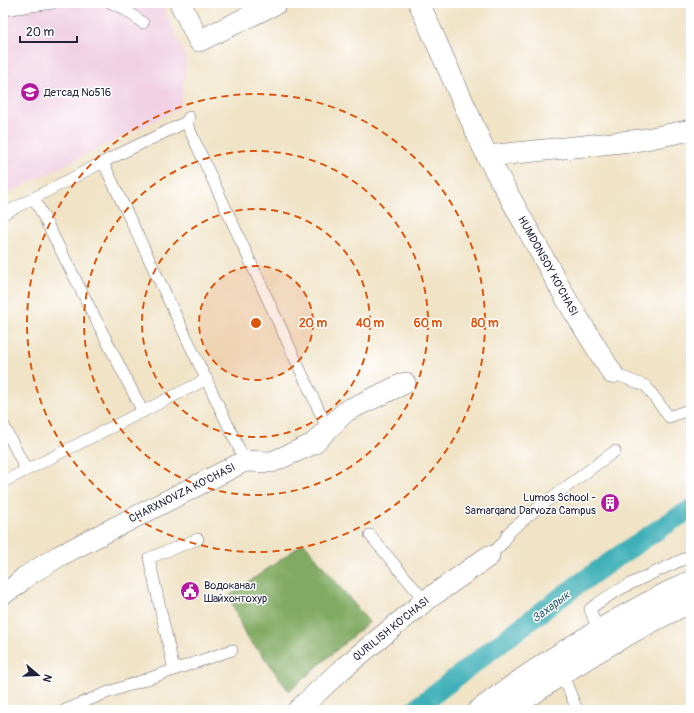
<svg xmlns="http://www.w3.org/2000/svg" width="694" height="713" font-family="Pangolin,sans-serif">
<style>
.built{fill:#f1d0e3}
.forest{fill:#81aa62;stroke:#52664e}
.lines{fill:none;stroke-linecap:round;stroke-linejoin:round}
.canal{stroke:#3fb0b8;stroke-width:20}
.lane-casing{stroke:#6a666c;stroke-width:12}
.street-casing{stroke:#6a666c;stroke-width:22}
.lane{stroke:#fff;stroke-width:11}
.street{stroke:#fff;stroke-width:21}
.ring{fill:none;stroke:#de560e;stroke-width:2;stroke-dasharray:7 5}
.labels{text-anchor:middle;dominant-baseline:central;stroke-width:3;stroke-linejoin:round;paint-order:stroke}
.poi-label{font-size:11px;fill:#22223b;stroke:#fff;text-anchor:start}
.street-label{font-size:11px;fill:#22223b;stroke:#fff}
.water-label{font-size:12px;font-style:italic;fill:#2f6273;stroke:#fff}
.centre{fill:#de560e;stroke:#fff;stroke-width:2}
.ring-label{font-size:12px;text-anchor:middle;font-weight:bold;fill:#de560e;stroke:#fff;stroke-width:3;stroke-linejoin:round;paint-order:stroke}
</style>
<rect width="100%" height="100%" fill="#fff"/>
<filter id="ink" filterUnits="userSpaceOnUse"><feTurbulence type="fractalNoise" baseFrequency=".025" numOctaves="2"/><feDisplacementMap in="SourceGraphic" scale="8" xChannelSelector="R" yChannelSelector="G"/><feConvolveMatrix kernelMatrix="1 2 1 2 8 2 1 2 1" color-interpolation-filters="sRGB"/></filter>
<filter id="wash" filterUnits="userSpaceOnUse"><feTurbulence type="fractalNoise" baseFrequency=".012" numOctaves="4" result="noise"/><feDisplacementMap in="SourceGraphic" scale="16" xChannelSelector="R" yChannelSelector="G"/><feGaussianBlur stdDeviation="0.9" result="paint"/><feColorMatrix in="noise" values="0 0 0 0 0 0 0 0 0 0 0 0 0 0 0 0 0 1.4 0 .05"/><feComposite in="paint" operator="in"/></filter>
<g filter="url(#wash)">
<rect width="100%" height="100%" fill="#f0e3c6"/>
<polygon class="built" points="3,3 162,3 187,60 180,108 3,196"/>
<polygon class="forest" points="304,543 369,622 289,691 261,653 246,637 229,596"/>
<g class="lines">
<path class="canal" d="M414,710C504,640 594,568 691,509"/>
</g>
</g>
<g filter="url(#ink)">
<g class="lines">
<defs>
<g id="lane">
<polyline points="111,3 123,8 143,23"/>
<polyline points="3,10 53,3"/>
<polyline points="186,122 328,430"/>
<polyline points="103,162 245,461"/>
<polyline points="34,198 143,412"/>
<polyline points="3,214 103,162 186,122 189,117"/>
<polyline points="612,373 646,386 669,417 691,409"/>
<polyline points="3,424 26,470"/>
<polyline points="3,482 207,379"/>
<polyline points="370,535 425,601"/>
<polyline points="489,556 504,542 508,533 539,507 615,451"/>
<path d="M598,631L590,609C618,587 654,573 686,558H691"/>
<polyline points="174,670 149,558 198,539"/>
<polyline points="561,670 577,710"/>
<polyline points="65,710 106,693 232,650"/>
</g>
<g id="street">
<polyline points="180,3 199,41 277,3"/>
<polyline points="419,3 487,156 568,302 612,373"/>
<polyline points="487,156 641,140 691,130"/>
<polyline points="3,594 14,587 25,577 59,556 245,461 272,462 313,444 346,411 405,383"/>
<polyline points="298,710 341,670 425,601 489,556"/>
<path d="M479,710C545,660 616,617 691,581"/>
<path d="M511,710C566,668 629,632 691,602"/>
</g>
</defs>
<use href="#lane" class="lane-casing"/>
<use href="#street" class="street-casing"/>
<use href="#lane" class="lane"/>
<use href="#street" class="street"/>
</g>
</g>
<circle cx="256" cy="323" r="57" fill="#de560e" fill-opacity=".12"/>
<g class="ring">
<circle cx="256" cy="323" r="57"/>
<circle cx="256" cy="323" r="114"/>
<circle cx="256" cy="323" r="172"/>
<circle cx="256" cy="323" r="229"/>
</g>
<defs>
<symbol id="school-disc" viewBox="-11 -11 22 22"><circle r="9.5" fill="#b5179e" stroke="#fff"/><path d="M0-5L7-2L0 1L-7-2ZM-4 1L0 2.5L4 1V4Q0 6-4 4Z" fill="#fff"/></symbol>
<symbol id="building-disc" viewBox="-11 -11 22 22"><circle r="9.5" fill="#b5179e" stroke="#fff"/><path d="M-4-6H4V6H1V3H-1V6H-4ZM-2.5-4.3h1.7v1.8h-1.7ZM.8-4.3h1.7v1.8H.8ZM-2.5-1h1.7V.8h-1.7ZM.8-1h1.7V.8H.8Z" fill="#fff"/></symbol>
<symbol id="civic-disc" viewBox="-11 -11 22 22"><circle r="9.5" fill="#b5179e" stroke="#fff"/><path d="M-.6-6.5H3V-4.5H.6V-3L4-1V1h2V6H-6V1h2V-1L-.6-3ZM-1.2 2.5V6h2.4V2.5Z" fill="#fff"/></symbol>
</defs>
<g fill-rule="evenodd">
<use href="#school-disc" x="19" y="81" width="22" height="22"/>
<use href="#building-disc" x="599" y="492" width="22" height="22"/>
<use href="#civic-disc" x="179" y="580" width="22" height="22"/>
</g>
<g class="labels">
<g class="poi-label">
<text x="44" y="92">Детсад №516</text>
<text x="596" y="497" text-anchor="end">Lumos School -<tspan x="596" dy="13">Samarqand Darvoza Campus</tspan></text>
<text x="204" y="585">Водоканал<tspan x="204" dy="13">Шайхонтохур</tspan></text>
</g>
<g class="street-label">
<text transform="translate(548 266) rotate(61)">HUMDONSOY KO'CHASI</text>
<text transform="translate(182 493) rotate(-27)">CHARXNOVZA KO'CHASI</text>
<text transform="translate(391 629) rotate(-39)">QURILISH KO'CHASI</text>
</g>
<g class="water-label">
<text transform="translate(551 607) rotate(-37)">Захарык</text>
</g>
</g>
<circle cx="256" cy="323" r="6" class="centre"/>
<g class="ring-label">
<text x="313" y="327">20 m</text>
<text x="370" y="327">40 m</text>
<text x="428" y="327">60 m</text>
<text x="485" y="327">80 m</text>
</g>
<rect width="694" height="713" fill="none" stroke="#fff" stroke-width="16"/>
<g transform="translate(38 675) rotate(109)" stroke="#ffffff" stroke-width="3" paint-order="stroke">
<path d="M0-3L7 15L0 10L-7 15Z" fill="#22223b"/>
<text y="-6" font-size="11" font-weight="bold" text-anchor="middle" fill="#22223b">N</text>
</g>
<path d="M20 36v6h57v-6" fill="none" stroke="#22223b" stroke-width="2"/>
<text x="26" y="36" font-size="12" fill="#22223b" stroke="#ffffff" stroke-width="3" paint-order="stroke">20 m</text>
</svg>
